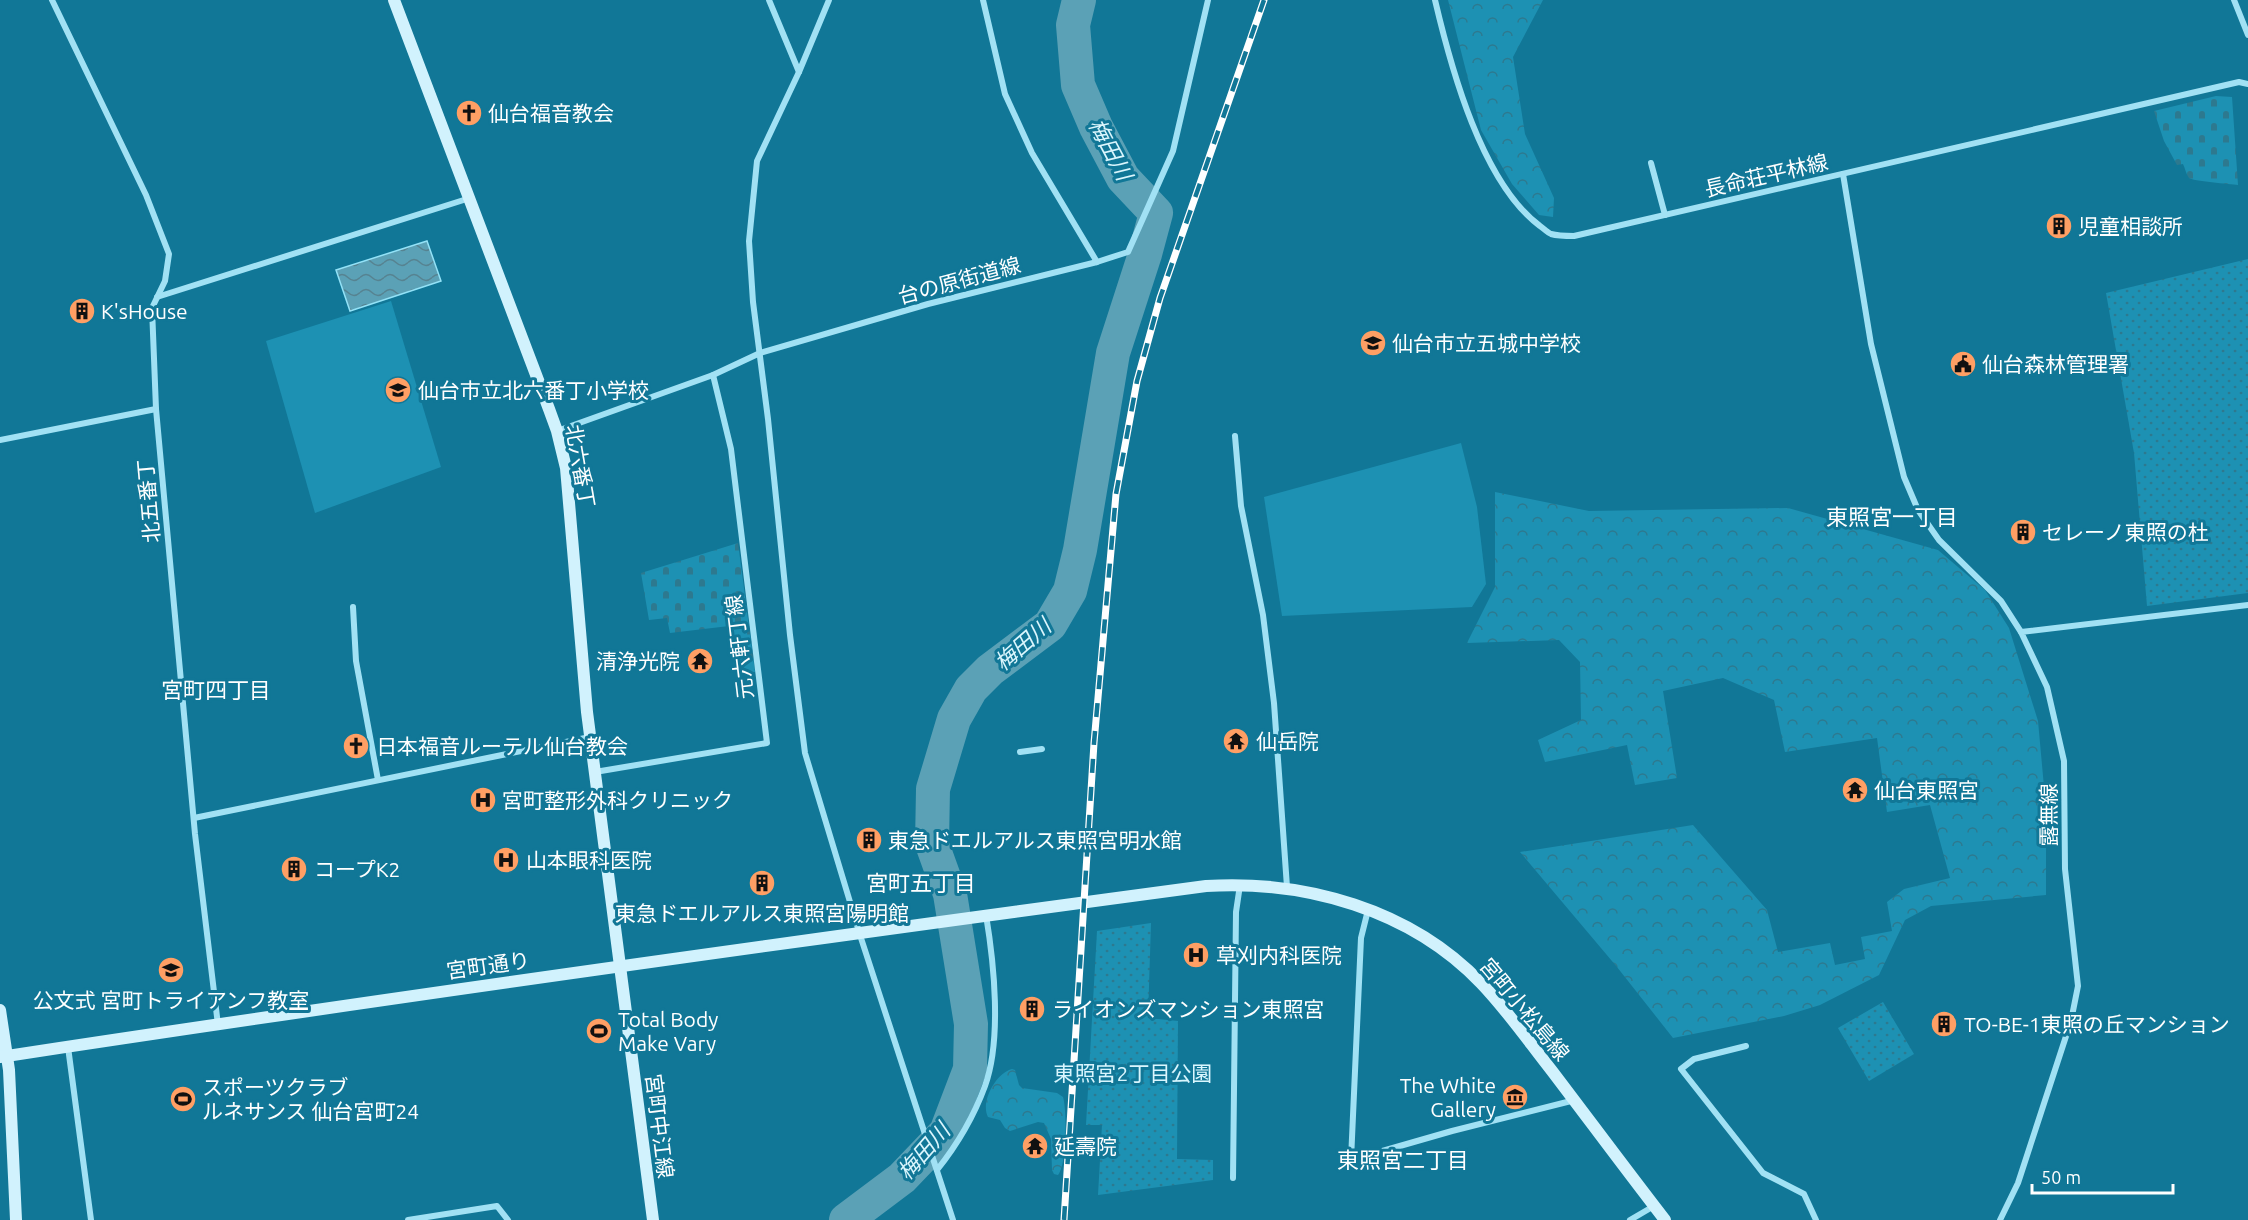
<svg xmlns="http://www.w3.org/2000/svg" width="2248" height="1220" font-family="Ubuntu,'Noto Sans JP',sans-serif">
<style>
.grass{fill:#1d91b3}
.forest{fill:url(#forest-crowns)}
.cemetery{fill:url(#cemetery-stones)}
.park{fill:url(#park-dots)}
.water{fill:url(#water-waves);stroke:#93e2f7;stroke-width:1.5}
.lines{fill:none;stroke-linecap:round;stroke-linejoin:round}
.river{stroke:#5ba1b6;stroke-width:34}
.street{stroke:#a1e1f4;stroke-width:6}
.secondary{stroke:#d1f2fd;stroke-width:12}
.rail-casing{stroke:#fff;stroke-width:7}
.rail{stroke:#117797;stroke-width:4.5;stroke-dasharray:14;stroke-linecap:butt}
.labels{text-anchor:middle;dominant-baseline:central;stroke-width:6;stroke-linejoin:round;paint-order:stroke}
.poi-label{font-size:21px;fill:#fff;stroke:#117797;text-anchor:start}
.street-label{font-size:21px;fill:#fff;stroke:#117797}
.park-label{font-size:21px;fill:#d9f6fe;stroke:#117797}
.water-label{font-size:22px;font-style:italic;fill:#dbf6fd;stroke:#117797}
.neighbourhood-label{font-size:22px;fill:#fff;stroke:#117797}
</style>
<defs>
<pattern id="forest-crowns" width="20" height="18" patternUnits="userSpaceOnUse" patternTransform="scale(1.5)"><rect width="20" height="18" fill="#1d91b3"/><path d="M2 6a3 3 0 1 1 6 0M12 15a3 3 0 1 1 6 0" fill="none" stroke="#2d798f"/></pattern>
<pattern id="cemetery-stones" width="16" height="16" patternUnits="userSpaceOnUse" patternTransform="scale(1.5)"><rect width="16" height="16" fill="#1d91b3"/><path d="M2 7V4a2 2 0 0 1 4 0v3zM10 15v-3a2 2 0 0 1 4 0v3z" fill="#2d798f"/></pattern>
<pattern id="park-dots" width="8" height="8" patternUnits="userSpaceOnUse" patternTransform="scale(1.5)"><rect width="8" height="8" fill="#1d91b3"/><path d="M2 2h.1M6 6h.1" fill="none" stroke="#2d798f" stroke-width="1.8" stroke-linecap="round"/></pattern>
<pattern id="water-waves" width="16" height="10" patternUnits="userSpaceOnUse" patternTransform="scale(1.5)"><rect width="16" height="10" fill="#5ba1b6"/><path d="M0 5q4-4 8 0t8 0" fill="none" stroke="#568391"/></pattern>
</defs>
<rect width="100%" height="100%" fill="#117797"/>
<g class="grass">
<polygon points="391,301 441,467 315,513 266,341"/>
<polygon points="1461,443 1477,507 1486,584 1472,607 1282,616 1264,497"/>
</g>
<g class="forest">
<polygon points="1448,0 1543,0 1513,57 1525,134 1554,198 1553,217 1539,215 1512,184 1481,130"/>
<polygon points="1495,492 1589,511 1788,508 1938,550 1985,590 2009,628 2038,721 2046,809 2046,895 1931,906 1905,920 1879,975 1820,1005 1784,1016 1673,1038 1617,967 1520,852 1693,825 1767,910 1778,952 1830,943 1835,965 1865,959 1861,937 1892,931 1887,902 1904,889 1950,878 1930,805 1887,812 1877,738 1785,752 1774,700 1723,678 1663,691 1677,778 1635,785 1627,745 1545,762 1538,740 1581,720 1580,662 1559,640 1467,643 1495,587"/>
<path d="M1012,1069L1015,1070L1019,1085L1022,1088L1057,1093L1063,1097C1067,1110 1067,1165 1058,1175L1054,1174L1052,1170L1051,1139L1044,1123L1038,1122L1010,1131L1005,1128L1000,1120L988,1117C980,1102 996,1073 1012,1069Z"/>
</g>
<g class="cemetery">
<path d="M2216,96L2232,97L2238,185C2231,184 2192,181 2189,178C2186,174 2185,168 2183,164L2177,165L2164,141L2154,111Z"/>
<polygon points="738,543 755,672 735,675 729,626 670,633 667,618 649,620 641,573"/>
</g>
<g class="park">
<polygon points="2248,259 2248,593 2147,606 2134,453 2106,293"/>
<polygon points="1151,923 1148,1018 1178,1021 1177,1159 1213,1160 1213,1180 1098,1195 1102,1125 1086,1125 1097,931"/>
<polygon points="1883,1002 1914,1054 1869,1081 1838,1028"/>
</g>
<polygon class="water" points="427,241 441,281 350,311 336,270"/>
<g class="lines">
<polyline class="river" points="846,1220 902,1178 946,1132 970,1069 971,1024 950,894 932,844 933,789 954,719 971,689 990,670 1050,625 1070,591 1080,550 1113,353 1145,254 1156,213 1123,178 1096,127 1078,85 1073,25 1079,0"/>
<g class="street">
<polyline points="52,0 146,195 169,254 165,281 152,308 156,409 195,834 218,1025"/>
<polyline points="769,0 799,72"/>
<polyline points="829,0 799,72 757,161 749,241 753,302 768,419 790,635 805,753 860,935 953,1220"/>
<polyline points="983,0 1005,94 1032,153 1097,262"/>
<path d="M1435,0C1451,68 1482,183 1540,226C1543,228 1548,233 1551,234C1558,236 1567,236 1574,236L2239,82L2248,84"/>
<polyline points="2234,0 2248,35"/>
<polyline points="1651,163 1665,215"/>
<polyline points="1843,174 1871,344 1904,477 1918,510 1939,540 2001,601 2021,632"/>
<polyline points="157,297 470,198"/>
<polyline points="557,431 713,375 760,353 928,304 1097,262 1128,252 1173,151 1208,0"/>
<polyline points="1235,436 1241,506 1263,615 1274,703 1287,887"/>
<polyline points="0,440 156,409"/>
<polyline points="353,607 356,661 378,780"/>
<polyline points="1020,752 1042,749"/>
<polyline points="595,772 767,743 731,449 713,375"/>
<polyline points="194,818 590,737"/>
<polyline points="1368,910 1361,938 1351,1160 1452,1131 1575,1100"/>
<polyline points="1746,1046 1694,1059 1681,1069 1763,1173 1804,1194 1816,1220"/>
<polyline points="68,1047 91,1220"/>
<path d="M937,1170C957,1145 974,1116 985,1086C1002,1039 994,963 986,915"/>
<polyline points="1233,1178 1236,912 1240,885"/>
<polyline points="408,1220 497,1206 508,1220"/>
<polyline points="1630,1220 1654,1206"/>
<polyline points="2000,1220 2018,1183 2071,1021 2078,986 2065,869 2064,761 2047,687 2021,632 2248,605"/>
</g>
<g class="secondary">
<polyline points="394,0 549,409 557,431 566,468 587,712 653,1220"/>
<polyline points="0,1010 9,1070 16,1220"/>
<path d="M0,1057C401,996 803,940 1206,886C1305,880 1410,909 1481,983C1507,1010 1529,1042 1552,1071C1590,1121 1627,1171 1665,1220"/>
</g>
<defs>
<polyline id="rail" points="1064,1220 1094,743 1116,494 1137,381 1160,298 1264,0"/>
</defs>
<use href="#rail" class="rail-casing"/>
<use href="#rail" class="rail"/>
</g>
<defs>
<symbol id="church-disc" viewBox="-11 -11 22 22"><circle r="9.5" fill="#ff9f64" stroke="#117797"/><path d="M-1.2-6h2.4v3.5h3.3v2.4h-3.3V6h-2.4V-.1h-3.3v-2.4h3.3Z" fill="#111"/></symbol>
<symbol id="building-disc" viewBox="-11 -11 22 22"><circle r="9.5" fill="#ff9f64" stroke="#117797"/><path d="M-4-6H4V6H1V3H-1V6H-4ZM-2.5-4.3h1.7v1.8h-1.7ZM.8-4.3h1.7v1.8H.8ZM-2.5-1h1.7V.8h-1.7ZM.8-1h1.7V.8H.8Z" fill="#111"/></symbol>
<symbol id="school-disc" viewBox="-11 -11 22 22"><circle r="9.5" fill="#ff9f64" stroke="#117797"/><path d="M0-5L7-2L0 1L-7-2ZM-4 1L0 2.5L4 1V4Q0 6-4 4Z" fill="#111"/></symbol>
<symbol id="civic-disc" viewBox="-11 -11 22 22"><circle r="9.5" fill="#ff9f64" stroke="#117797"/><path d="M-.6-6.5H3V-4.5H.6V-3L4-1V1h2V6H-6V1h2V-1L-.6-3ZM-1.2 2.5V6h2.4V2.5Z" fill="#111"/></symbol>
<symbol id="temple-disc" viewBox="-11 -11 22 22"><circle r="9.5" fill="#ff9f64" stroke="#117797"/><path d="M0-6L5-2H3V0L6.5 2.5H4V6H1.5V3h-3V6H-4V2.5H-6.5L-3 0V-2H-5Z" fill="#111"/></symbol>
<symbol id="hospital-disc" viewBox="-11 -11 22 22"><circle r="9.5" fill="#ff9f64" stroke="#117797"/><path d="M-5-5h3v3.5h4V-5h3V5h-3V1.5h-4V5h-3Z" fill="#111"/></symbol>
<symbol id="stadium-disc" viewBox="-11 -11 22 22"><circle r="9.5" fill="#ff9f64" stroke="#117797"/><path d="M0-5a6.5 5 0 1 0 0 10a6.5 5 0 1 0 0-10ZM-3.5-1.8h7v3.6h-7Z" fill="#111"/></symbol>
<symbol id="museum-disc" viewBox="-11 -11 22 22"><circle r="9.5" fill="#ff9f64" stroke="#117797"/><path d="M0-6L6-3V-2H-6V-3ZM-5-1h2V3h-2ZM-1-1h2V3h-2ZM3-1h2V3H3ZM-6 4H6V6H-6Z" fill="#111"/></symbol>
</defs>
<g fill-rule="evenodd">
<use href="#church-disc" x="454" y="98" width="30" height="30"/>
<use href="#building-disc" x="2044" y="211" width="30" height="30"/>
<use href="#building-disc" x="67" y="296" width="30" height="30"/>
<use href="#school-disc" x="1358" y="328" width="30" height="30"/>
<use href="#civic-disc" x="1948" y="349" width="30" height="30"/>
<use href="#school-disc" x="383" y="375" width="30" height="30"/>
<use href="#building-disc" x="2008" y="517" width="30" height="30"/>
<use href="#temple-disc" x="685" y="646" width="30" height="30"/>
<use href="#temple-disc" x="1221" y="726" width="30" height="30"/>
<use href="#church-disc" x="341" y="731" width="30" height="30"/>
<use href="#temple-disc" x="1840" y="775" width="30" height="30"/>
<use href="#hospital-disc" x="468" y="785" width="30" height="30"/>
<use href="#building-disc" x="854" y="825" width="30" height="30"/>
<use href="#hospital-disc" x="491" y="845" width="30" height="30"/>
<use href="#building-disc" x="279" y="854" width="30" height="30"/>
<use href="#building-disc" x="747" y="868" width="30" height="30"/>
<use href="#hospital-disc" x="1181" y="940" width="30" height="30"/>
<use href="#school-disc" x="156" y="955" width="30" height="30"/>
<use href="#building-disc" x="1017" y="994" width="30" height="30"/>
<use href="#building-disc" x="1929" y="1009" width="30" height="30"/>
<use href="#stadium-disc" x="584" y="1016" width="30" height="30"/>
<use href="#museum-disc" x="1500" y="1082" width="30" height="30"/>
<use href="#stadium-disc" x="168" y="1084" width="30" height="30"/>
<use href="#temple-disc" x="1020" y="1131" width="30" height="30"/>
</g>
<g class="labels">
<g class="poi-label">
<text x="488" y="113">仙台福音教会</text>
<text x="2078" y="226">児童相談所</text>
<text x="101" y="311">K'sHouse</text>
<text x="1392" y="343">仙台市立五城中学校</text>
<text x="1982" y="364">仙台森林管理署</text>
<text x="418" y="390">仙台市立北六番丁小学校</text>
<text x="2042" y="532">セレーノ東照の杜</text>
<text x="680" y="661" text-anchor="end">清浄光院</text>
<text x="1256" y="741">仙岳院</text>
<text x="376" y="746">日本福音ルーテル仙台教会</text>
<text x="1874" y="790">仙台東照宮</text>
<text x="502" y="800">宮町整形外科クリニック</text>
<text x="888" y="840">東急ドエルアルス東照宮明水館</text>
<text x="526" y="860">山本眼科医院</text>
<text x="314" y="869">コープK2</text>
<text x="762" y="913" text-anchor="middle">東急ドエルアルス東照宮陽明館</text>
<text x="1216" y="955">草刈内科医院</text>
<text x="171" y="1000" text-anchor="middle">公文式 宮町トライアンフ教室</text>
<text x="1052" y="1009">ライオンズマンション東照宮</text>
<text x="618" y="1019">Total Body<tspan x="618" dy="24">Make Vary</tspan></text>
<text x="1964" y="1024">TO-BE-1東照の丘マンション</text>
<text x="1496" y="1085" text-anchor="end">The White<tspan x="1496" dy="24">Gallery</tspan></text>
<text x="202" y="1087">スポーツクラブ<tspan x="202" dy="24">ルネサンス 仙台宮町24</tspan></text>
<text x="1054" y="1146">延壽院</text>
</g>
<g class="street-label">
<text transform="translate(1766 175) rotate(-13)">長命荘平林線</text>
<text transform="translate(959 280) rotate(-15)">台の原街道線</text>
<text transform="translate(581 466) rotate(80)">北六番丁</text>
<text transform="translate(148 501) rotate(-95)">北五番丁</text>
<text transform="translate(739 647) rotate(-97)">元六軒丁線</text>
<text transform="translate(2048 815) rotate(-90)">露無線</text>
<text transform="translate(488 965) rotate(-8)">宮町通り</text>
<text transform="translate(1525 1009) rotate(50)">宮町小松島線</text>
<text transform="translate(660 1126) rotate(83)">宮町中江線</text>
</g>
<g class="park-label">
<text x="1133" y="1073">東照宮2丁目公園</text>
</g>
<g class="water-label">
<text transform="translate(1111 149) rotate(62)">梅田川</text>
<text transform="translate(1022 644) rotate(-41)">梅田川</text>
<text transform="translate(923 1151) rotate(-49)">梅田川</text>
</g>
<g class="neighbourhood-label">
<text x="1892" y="516">東照宮一丁目</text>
<text x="216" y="689">宮町四丁目</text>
<text x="921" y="882">宮町五丁目</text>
<text x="1403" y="1159">東照宮二丁目</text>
</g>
</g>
<path d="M2032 1184v9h141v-9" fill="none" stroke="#ffffff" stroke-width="3"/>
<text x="2041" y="1184" font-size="18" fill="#ffffff" stroke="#117797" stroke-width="4.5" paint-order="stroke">50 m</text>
</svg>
